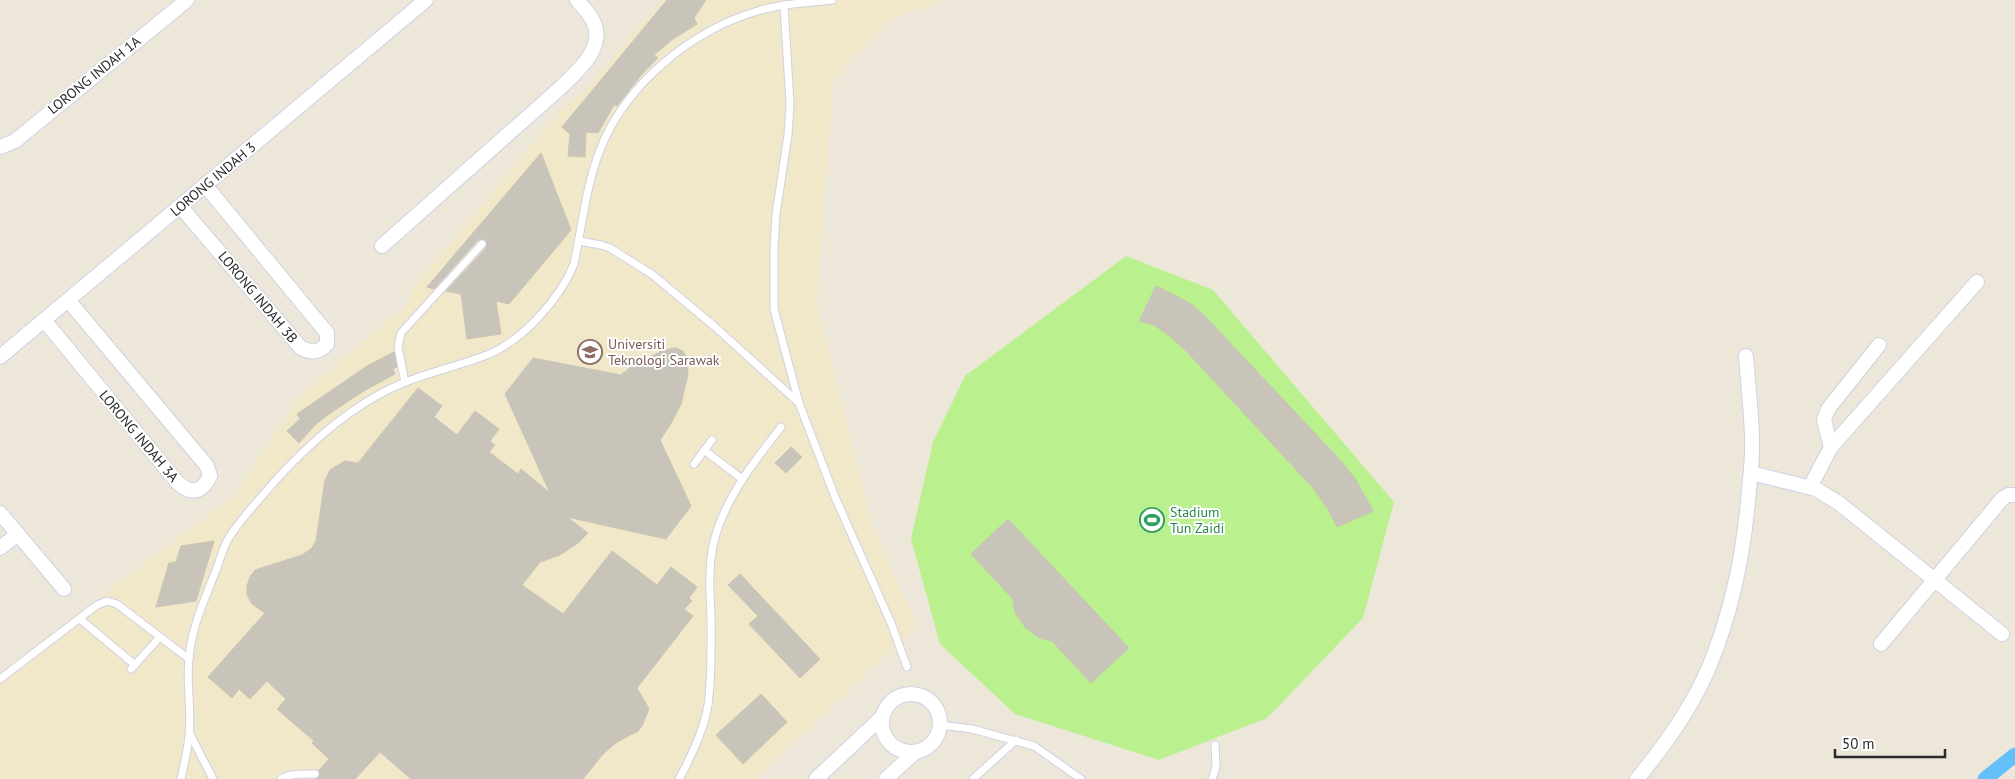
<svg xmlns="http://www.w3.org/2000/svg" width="2015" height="779" font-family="'PT Sans',sans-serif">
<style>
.education{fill:#f0e8c8}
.pitch{fill:#baf08d}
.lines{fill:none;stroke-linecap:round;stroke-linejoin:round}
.canal{stroke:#65bff8;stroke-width:15}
.building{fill:#c8c4ba;stroke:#c9c4b4}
.lane-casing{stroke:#d0d1e4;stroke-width:9}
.street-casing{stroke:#d0d1e4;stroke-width:16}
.lane{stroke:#fff;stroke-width:7}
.street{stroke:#fff;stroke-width:14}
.labels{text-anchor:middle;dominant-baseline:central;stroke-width:4;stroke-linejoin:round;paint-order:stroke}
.street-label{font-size:14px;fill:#2a2a2a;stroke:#fff}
.education-label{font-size:14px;fill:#785e54;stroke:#fff;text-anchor:start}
.leisure-label{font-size:14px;fill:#27864d;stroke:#fff;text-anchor:start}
</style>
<rect width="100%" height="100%" fill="#ede7da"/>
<polygon class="education" points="661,0 945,0 893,18 833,80 817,304 873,528 917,626 756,779 0,779 0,673 233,497 299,397 404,307 414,286 565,105 585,91"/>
<polygon class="pitch" points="1126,256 1213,290 1394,502 1363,618 1267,718 1159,760 1015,714 940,644 911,539 933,442 965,376"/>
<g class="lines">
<polyline class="canal" points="1985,779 2015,755"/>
</g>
<g class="building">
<polygon points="667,0 706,0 694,18 697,24 673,39 654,55 658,58 642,74 617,106 614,105 598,133 586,132 585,157 568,156 570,134 562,127"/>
<polygon points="541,153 571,230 509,304 496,301 501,334 467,339 461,294 446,291 486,248 486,240 483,239 478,240 434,289 427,287"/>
<polygon points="1156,286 1190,303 1204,315 1341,461 1356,480 1373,511 1337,527 1328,509 1313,488 1188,353 1171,337 1154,325 1139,321"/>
<polygon points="675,348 683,351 687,358 688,374 681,404 670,425 660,440 691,506 666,539 567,517 588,533 578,543 560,555 540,562 522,585 563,614 612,551 657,585 671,567 697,587 689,598 692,601 684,609 693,616 637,688 649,709 642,726 638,731 617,742 603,754 583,779 411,779 380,752 355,779 316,779 320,775 319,770 329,759 312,743 314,741 277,709 286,699 267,681 250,699 239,689 232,698 208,677 265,613 252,604 247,595 247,586 250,577 255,570 302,555 311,549 316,541 325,480 330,470 345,461 358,463 418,388 442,406 434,417 457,435 475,411 499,429 490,441 495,445 489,452 518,474 521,469 550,493 505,394 533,358 621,375 633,365 664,350"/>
<polygon points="394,352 397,367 393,369 395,374 362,392 335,410 317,423 299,443 287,431 300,419 297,414 367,366"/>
<polygon points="791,447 802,457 786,473 775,463"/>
<polygon points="1008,519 1129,648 1091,683 1052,641 1039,638 1025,627 1015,613 1013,599 971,554"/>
<polygon points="214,541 196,601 156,607 169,563 176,562 181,546"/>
<polygon points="740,574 820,659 800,678 749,624 758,616 728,585"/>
<polygon points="761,694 787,722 743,764 716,735"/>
</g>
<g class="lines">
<defs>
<g id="lane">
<polyline points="784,5 790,104 788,135 776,214 774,249 774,309 799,403 835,497 891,623 907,667"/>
<polyline points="579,241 601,245 610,248 653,275 714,326 799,403"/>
<polyline points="405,382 398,347 401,333 482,244"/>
<polyline points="704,450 742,479"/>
<polyline points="694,464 712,440"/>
<polyline points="80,619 135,665"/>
<polyline points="131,669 160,637"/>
<polyline points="0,679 97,605 107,601 117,604 189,659"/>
<polyline points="940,725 972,729 1034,746 1081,779"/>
<polyline points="190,734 213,779"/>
<path d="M181,779C184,764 188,749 189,735C192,710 186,684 189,659C191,629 204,601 215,573C219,563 222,551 227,541C236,525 250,510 262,496C295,457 332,421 378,395C414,375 450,369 487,355C522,341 560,299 574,264C582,226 586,186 600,150C626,83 693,29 761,10C784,3 809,3 832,0"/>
<path d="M281,779C291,773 304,774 315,774"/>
<path d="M679,779C691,757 704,730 708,705C712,676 711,646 711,617C710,591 708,571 713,545C724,499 753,463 781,427"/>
<polyline points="973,779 1016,740"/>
<polyline points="1212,779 1216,767 1215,745"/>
</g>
<g id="street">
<polyline points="0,147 15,141 187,0"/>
<path d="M180,206L301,348C313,353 318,353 327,344V333L205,185"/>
<path d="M382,246L559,89C577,72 608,46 592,19C588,12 582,6 577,0"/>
<path d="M44,320L177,482C191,495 202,493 210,476L207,466L68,300"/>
<polyline points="0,357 426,0"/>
<polyline points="1831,447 1824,420 1828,409 1879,345"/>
<polyline points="1751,473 1816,489 1840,504 2002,634"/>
<polyline points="1810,487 1831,447 1977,282"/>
<polyline points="0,513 64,589"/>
<polyline points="0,548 18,534"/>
<polyline points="1881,644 2002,499 2008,495 2015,495"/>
<circle cx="911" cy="723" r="29"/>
<polyline points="816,779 882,717"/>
<polyline points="886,779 914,753"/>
<path d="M1637,779C1665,745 1692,708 1709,667C1731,614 1743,557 1748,501C1750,479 1753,457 1752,436C1751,409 1748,383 1746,356"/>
</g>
</defs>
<use href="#lane" class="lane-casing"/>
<use href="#street" class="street-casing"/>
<use href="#lane" class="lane"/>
<use href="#street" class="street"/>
</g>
<defs>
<symbol id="university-ring" viewBox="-11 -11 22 22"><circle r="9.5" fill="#fff" stroke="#8d6e63" stroke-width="1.5"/><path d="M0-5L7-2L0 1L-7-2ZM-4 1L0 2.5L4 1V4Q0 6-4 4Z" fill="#8d6e63"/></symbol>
<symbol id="stadium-ring" viewBox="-11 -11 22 22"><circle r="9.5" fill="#fff" stroke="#2e9e5b" stroke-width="1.5"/><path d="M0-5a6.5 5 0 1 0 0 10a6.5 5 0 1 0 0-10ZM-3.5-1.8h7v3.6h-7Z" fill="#2e9e5b"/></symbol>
</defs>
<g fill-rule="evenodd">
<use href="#university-ring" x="576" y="338" width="28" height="28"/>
<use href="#stadium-ring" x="1138" y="506" width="28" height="28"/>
</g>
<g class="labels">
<g class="street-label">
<text transform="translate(94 75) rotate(-39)">LORONG INDAH 1A</text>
<text transform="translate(213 179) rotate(-40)">LORONG INDAH 3</text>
<text transform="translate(258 297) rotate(50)">LORONG INDAH 3B</text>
<text transform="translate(139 436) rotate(50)">LORONG INDAH 3A</text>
</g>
<g class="education-label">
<text x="608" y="344">Universiti<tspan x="608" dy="16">Teknologi Sarawak</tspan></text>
</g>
<g class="leisure-label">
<text x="1170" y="512">Stadium<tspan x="1170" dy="16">Tun Zaidi</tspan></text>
</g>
</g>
<path d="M1835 749v8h110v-8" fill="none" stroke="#2a2a2a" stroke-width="2.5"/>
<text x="1842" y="749" font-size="15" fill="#2a2a2a" stroke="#ffffff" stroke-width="4" paint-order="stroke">50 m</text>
</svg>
